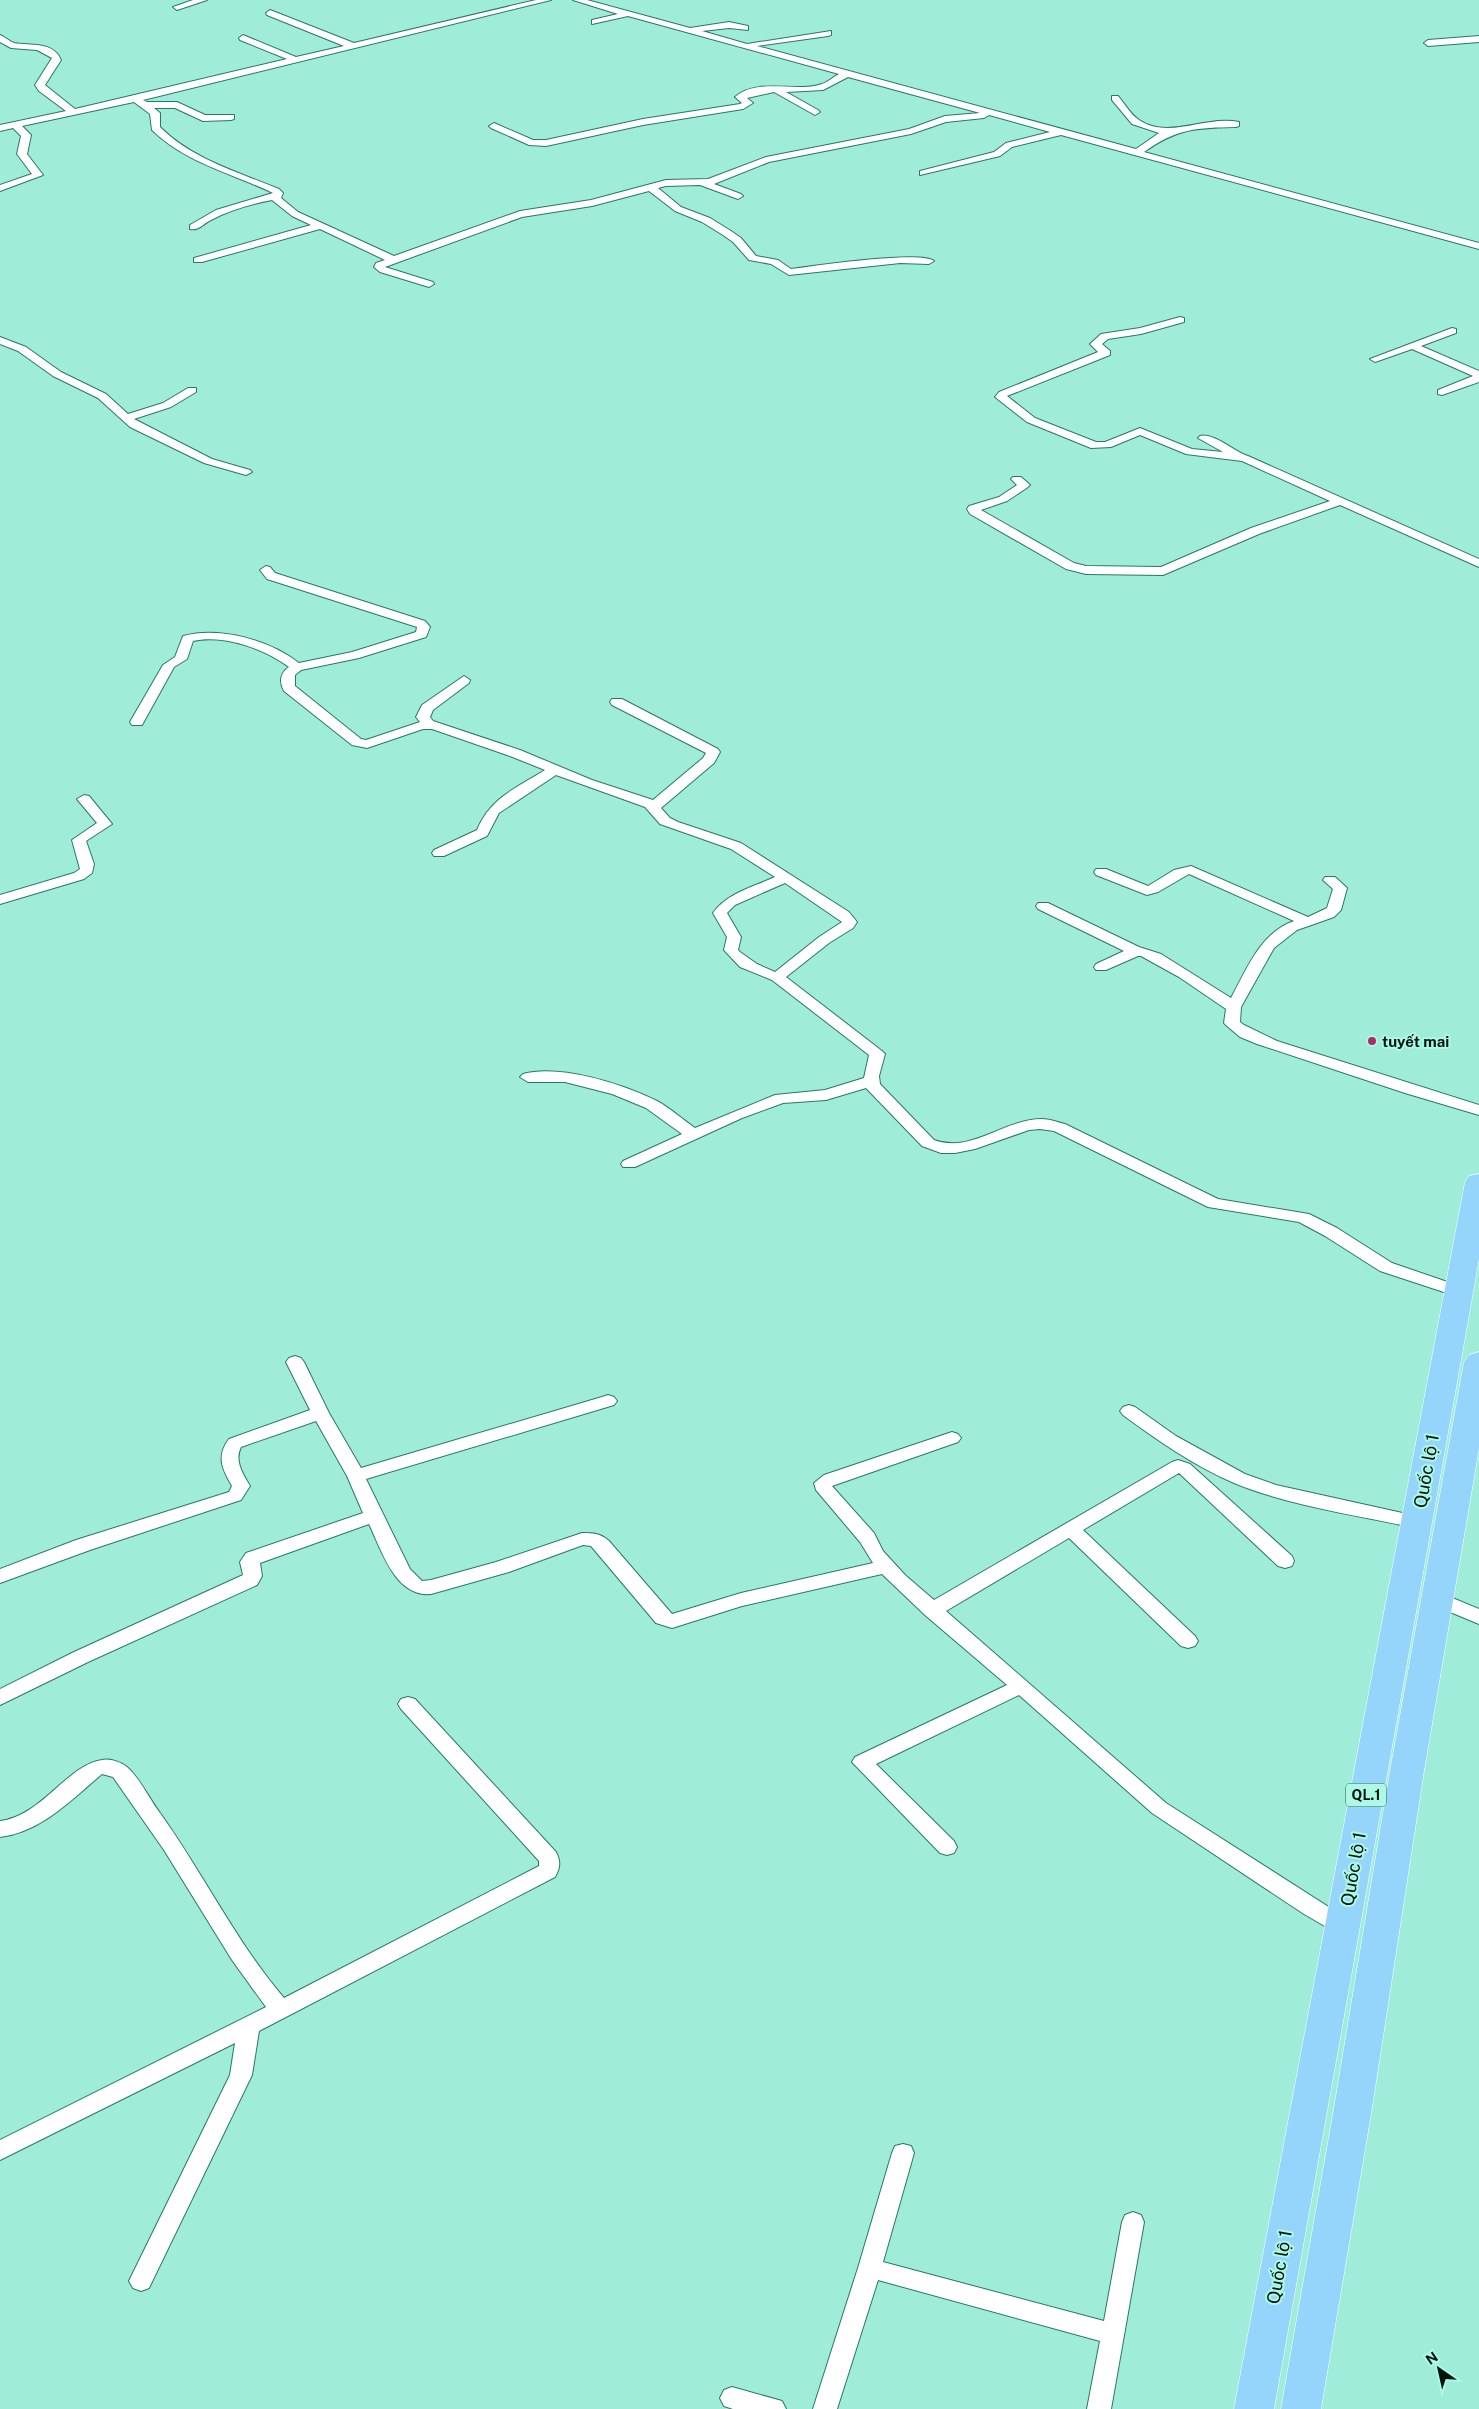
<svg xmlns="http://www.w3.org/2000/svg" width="1479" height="2409" font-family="'Public Sans',sans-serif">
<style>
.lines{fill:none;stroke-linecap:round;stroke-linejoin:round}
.street-casing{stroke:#297867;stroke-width:2}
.highway-casing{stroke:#fff;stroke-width:1}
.street{fill:#fff;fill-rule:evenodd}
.highway{fill:#95d5fc;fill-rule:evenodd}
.poi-dot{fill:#b0286a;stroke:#acf9e5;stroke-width:2}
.labels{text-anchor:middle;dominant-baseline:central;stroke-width:4;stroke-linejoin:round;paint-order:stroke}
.shield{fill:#acf9e5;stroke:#34594f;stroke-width:1}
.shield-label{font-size:14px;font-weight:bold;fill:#00140f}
.poi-label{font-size:15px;font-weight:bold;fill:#00140f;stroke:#acf9e5;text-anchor:start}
.near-street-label{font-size:18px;fill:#00140f;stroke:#acf9e5}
</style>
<rect width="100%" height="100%" fill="#9fecd8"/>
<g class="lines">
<defs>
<g id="street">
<polygon points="193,0 207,0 177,10 173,7"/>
<path d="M536,0H551L143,100L147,102H177L205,115H234V119L231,120L203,121L175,108H154L160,113V127C192,159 238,172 279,189L283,193L281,198L298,212L394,256L520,211L591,200L666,180L708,179L766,157L909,129L945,116L980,113L848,77L823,90L786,92L818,110L820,112L815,115L774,92L747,98L753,103L743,109L643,125L546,146L529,145L491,128L489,126L494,123L533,140H546L643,119L740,104L742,103L735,97C758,77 796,93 822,84C828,82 833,77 839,74L628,16L592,24V20L618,14L573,0H587L690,28L729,22L748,26V30L729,28L702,31L747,44L831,31V35L828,36L757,46L1136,149L1159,133L1132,124L1112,100V96H1118C1124,103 1131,115 1139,120C1169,140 1206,115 1239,122V126L1236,127C1196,128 1178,128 1144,152L1479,243V249L1061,135L1012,147L1000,156L920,175V171L994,152L1006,143L1050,132L989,115L984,118L946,122L911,134L769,162L714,184L741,194L743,196L738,199L700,185L666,186L658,188L681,207L710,218L731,231L741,238L756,256L778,260L791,269C813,266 922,250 934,261L929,264L900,263L789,275L771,264L749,260L733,242L723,235L702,222L675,211L649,191L592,206L522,217L385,267L433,282L434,284L429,287L380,272L374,267L376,263L385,260L320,229L202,262H194V258L311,225L292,216L272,200C251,204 230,210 211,220C204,223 199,231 190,229V225L216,210L273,193C231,173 186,163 152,130L150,114L134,102L22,126L31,135L27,154L43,175L0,191V185L32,174L17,154L21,136L13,128L0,131V125L66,111L39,91L35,85L52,58L37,50L11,48L0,42V35C5,37 9,41 14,43C30,46 54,41 61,60L45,85L75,109L287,59L240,40L239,38L243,35L296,57L344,46L267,15L266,13L270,10L354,43Z"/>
<polygon points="1479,36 1479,42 1428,46 1424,43 1428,40"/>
<path d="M1180,317L1184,318V322L1141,334L1108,339L1102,344L1110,351V355L1007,396L1035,418L1096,442H1105L1140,428L1192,449L1223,452L1198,438L1200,436C1213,432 1235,452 1248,456L1479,559V567L1340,505L1259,534L1163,575L1086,574L1066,569L970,514L967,509L969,506L999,497L1017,485L1011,479L1013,477H1021L1030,485L1028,487L1007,501L981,510L1074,563L1086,566L1161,567L1251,528L1330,501L1242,461L1186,454L1140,435L1111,447L1091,448L1027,422L995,397L999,392L1098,352L1090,344L1101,334L1140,328Z"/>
<polygon points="1452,328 1456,329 1456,333 1421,346 1479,371 1479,382 1442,395 1438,394 1438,390 1473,376 1412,349 1375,362 1370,359"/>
<polygon points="0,337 26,347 61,372 106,394 128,414 163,403 188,388 196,388 196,392 171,407 134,419 212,459 250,470 252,472 246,475 204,463 130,427 98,398 53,376 18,351 0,344"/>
<path d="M266,566L270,567L275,573L425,621L430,627L426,637L359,658L301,670L295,675V686L361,739L366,740L420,722L416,717L422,705L464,676L470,680L469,683L433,710L430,717L433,721L520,750L592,780L653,800L703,758L706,753L612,705L610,702L612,699H622L718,749L720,752L714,763L661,808L670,818L678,822L741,843L849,912L857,922L853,928L829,943L786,977L882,1051L885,1054L879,1076L880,1084L934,1140C971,1154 1004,1119 1042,1119C1049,1119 1057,1122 1065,1124L1218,1199L1309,1214L1337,1228L1392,1263L1465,1288L1467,1292L1465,1296L1459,1297L1380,1271L1325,1236L1299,1222L1208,1207L1054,1131L1040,1129L1029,1130L975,1149L955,1153H941L922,1146L866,1088L826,1100L783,1103L742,1118L635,1167H623L621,1164L623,1161L682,1134L646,1108L612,1094L565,1082H528L520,1077L523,1074C560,1064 623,1084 657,1101C670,1108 682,1119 695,1128L775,1095L825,1090L864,1078L869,1055L772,980L740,967L724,950L727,937L713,913C727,893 753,887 775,877L731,849L660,824L645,807L556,775L499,813L487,836L444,856H434L432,853L434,850L477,830C490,798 516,788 545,770L510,756L432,729H423L367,748L352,745L284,691C279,682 280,673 289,667C264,649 224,634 193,641L187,659L174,667L142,725H132L130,722L163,665L175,657L183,636C220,626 269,640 299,663L352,652L416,632L417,627L267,579L260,570ZM785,883L842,922L819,937L775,972L757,964L740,952L738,950L741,937L727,913L735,905Z"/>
<polygon points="84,795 89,796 112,824 86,841 94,864 92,873 84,879 0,904 0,895 74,873 80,869 72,840 97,823 77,799"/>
<path d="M1191,866L1308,917L1327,908L1333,889L1323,880L1325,877H1335L1347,888L1341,910L1334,917L1297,930L1274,948L1241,1007L1240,1022L1244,1025L1277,1041L1479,1105V1115L1405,1093L1257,1044L1240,1037L1227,1026L1224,1023L1226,1009L1179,977L1141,956H1138L1106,970H1096L1094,967L1096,964L1124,951L1038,909L1036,906L1038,903H1048L1139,947L1161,954L1231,998C1247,969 1260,933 1294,921L1189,874L1158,892L1147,895L1096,875L1094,872L1096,869H1106L1148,886L1174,870Z"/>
<path d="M295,1356L301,1358L304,1362L329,1413L361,1468L602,1397L608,1395L614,1397L617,1401L614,1405L366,1479L410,1569L422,1581L431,1580L496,1562L582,1533C593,1533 600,1533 609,1541L672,1614L741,1593L873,1563L860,1542L816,1490L814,1483L824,1475L946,1434L952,1432L958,1434L961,1438L958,1442L832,1486L874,1533L883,1551L905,1575L934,1600L1172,1462L1178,1460L1190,1464L1292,1556L1294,1561L1292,1566L1285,1568L1278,1566L1179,1473L1083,1530L1195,1636L1198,1641L1195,1646L1188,1648L1181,1646L1069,1538L946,1611L1166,1803L1349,1920L1352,1926L1349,1932L1342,1934L1335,1932L1304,1914L1152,1813L1019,1695L876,1764L954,1841L957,1847L954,1853L947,1855L940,1853L852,1762L855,1757L1007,1685L925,1615L882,1574L742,1606L672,1628L656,1623L591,1546L583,1545L509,1572L431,1594C395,1597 382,1551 369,1524L260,1563L262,1576L257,1585L88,1662L0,1705V1689L74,1652L243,1575L240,1562L246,1553L363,1513L347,1476L316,1421L241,1447C234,1461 243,1474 250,1486L241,1500L90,1550L0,1583V1569L76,1540L229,1492L232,1486C222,1469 216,1456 229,1439L310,1410L286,1362L289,1358Z"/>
<path d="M1129,1405L1135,1407L1176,1436L1245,1474L1276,1485L1416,1516L1422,1518L1425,1522L1422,1526L1416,1528C1357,1515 1290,1506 1234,1483C1194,1466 1157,1440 1123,1415L1120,1411L1123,1407Z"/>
<polygon points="1438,1592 1479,1609 1479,1624 1431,1604 1429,1599 1431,1594"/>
<path d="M408,1697L415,1699L556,1852C561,1862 560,1868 555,1877L259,2031L252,2075L149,2288L141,2291L133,2288L129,2281L230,2075L235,2043L0,2160V2140L266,2007L232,1960L164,1850L113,1777L102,1774C71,1800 41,1832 0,1837V1821C42,1816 67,1765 102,1760C109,1758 121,1762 127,1767C139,1777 150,1800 160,1813C203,1873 236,1942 284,1998L539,1866V1861L401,1709L398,1704L401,1699Z"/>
<polygon points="903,2144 911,2146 914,2153 883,2262 1104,2321 1122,2222 1125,2215 1133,2212 1141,2215 1144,2222 1111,2409 1087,2409 1100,2341 878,2280 837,2409 813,2409 858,2268 892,2153 895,2146"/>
<polygon points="732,2387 782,2401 786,2409 733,2409 724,2406 720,2398 724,2390"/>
</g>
<g id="highway">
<polygon points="1479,1174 1479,1259 1274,2409 1234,2409 1465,1182 1469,1176"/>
<polygon points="1479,1352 1479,1448 1424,1771 1372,2108 1321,2409 1281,2409 1334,2108 1390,1771 1464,1362 1469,1355"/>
</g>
</defs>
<use href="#street" class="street-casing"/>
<use href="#highway" class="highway-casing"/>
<use href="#street" class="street"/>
<use href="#highway" class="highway"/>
</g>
<circle class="poi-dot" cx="1372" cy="1041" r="5"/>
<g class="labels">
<rect class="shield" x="1346" y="1783.5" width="40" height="23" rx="4"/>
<g class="shield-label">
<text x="1366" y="1795">QL.1</text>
</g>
<g class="poi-label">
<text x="1382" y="1041">tuyết mai</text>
</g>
<g class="near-street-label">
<text transform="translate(1426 1471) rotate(-80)">Quốc lộ 1</text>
<text transform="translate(1353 1869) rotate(-80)">Quốc lộ 1</text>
<text transform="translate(1279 2267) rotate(-80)">Quốc lộ 1</text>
</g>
</g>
<g transform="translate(1439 2369) rotate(326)" stroke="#acf9e5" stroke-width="4" paint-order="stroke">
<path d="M0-4L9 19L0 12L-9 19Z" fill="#00140f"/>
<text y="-8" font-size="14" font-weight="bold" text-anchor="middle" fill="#00140f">N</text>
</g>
</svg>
